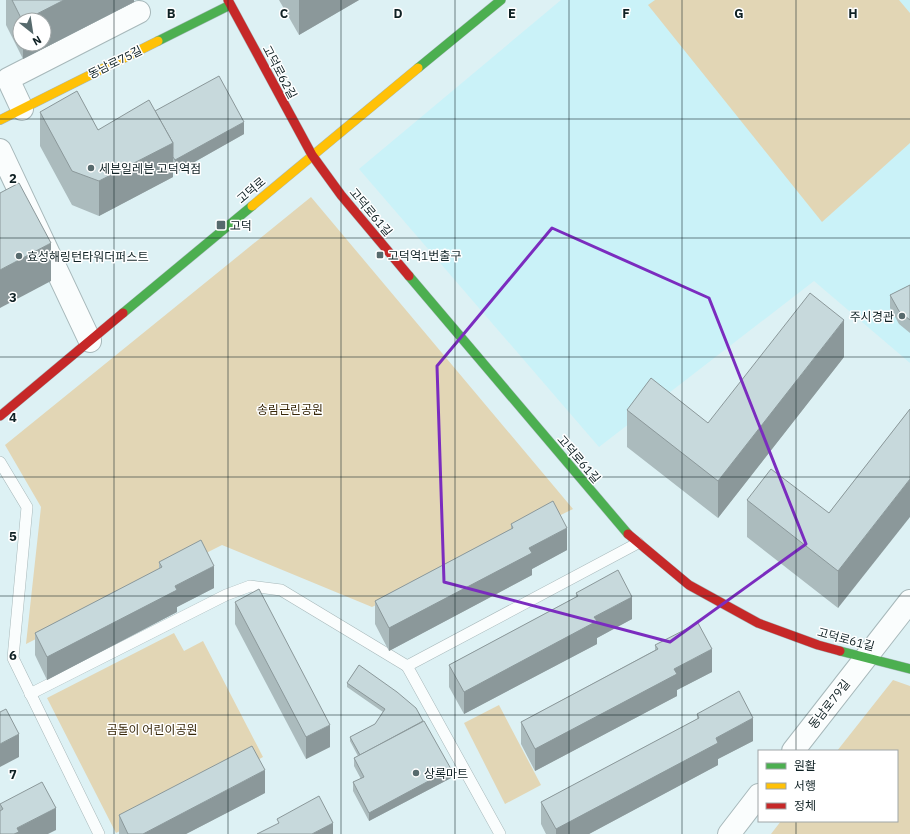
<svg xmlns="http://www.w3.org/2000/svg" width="910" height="834" font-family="'IBM Plex Sans','Noto Sans KR',sans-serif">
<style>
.built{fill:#caf2f8}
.park{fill:#e2d6b5}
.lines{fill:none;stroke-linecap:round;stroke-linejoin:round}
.lane-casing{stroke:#a7b8ba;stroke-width:12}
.street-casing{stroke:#a7b8ba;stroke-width:24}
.fast-casing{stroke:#a7b8ba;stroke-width:10}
.slow-casing{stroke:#a7b8ba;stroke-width:10}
.jam-casing{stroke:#a7b8ba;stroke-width:10}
.lane{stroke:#fafdfd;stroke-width:11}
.street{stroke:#fafdfd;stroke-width:22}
.fast{stroke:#4caf50;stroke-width:9}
.slow{stroke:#ffc107;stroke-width:9}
.jam{stroke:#c62828;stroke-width:9}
.wall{fill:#abbbbd;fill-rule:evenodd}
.shaded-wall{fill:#8b989a}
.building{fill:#c7d9dc;stroke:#8b989a}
.marked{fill:none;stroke:#7b2cbf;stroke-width:3;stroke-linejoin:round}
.grid{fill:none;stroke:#0f2124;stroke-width:1;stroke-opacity:0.55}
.poi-dot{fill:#576a6d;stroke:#fff;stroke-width:1.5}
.labels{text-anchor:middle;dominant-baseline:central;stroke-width:3;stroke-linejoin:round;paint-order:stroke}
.street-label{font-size:12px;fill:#0f2124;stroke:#fff}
.poi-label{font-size:12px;fill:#0f2124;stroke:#fff;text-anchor:start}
.park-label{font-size:12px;fill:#372709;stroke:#fff}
.grid-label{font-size:13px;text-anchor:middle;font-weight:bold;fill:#0f2124;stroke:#fff;stroke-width:3;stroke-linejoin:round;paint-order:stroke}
</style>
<rect width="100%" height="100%" fill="#ddf1f4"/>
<polygon class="built" points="561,0 910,0 910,363 814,281 599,447 359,169"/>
<g class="park">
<polygon points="655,0 899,0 910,13 910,143 822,222 648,5"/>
<polygon points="311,197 573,509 372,607 222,545 26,644 41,507 5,445"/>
<polygon points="174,633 184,651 203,641 263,757 116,833 47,698"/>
<polygon points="893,680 910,686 910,834 771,834 781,821 897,821 897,751 837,751"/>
<polygon points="499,705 541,785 505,804 464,723"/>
</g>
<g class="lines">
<defs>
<g id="lane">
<polyline points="0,462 27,507 13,658 99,834"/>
<polyline points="30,694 226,595 250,586 281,590 407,666"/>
<polyline points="500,834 407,666 638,543"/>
</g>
<g id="street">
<polyline points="22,109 8,79 139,12"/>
<polyline points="0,150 90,341"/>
<polyline points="793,751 910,601"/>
<polyline points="729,834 759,795"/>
</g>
<g id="fast">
<polyline points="158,41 230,5"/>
<polyline points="418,68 501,0"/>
<polyline points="409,276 628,534"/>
<polyline points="123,313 252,206"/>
<polyline points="840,651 910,669"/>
</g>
<g id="slow">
<polyline points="0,120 158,41"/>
<polyline points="252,206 418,68"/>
</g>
<g id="jam">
<polyline points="228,0 312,155 341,195 409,276"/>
<polyline points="0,416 123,313"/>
<polyline points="628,534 689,585 758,623 818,645 840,651"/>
</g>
</defs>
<use href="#lane" class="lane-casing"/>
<use href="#street" class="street-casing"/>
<use href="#fast" class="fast-casing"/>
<use href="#slow" class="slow-casing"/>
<use href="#jam" class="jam-casing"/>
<use href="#lane" class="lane"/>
<use href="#street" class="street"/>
<use href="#fast" class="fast"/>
<use href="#slow" class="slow"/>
<use href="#jam" class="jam"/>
</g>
<g class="wall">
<path d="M6,0H134V2L23,59L6,25ZM20,20H44V44H20Z"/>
<polygon points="279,0 359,0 299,35"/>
<polygon points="155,111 244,134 175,173 173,169 173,177 99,216 72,205 40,146 40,112 98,130"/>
<polygon points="910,285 910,333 899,324 890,308 890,295"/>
<polygon points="844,357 718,518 627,447 627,410 708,423"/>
<polygon points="910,409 838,608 747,537 747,500 829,513"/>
<polygon points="511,524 567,550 532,569 532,575 389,651 375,624 375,601 511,529"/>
<polygon points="159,562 214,588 177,607 177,612 47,680 35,655 35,633 159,569"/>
<polygon points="576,593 632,619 597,638 597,644 464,714 449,687 449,665 576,597"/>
<polygon points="235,602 330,747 306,759 235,624"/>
<polygon points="655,645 712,672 677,690 677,696 535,771 521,744 521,722 655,650"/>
<polygon points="359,665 451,778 369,821 353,791 353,782 361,779 354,766 354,758 358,756 350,741 350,737 375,724 383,712 347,687 347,683"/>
<polygon points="697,714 753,741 718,759 718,765 589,834 546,834 541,824 541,802 697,719"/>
<polygon points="265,793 186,834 119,834 119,815"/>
<polygon points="0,804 56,830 0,811"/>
</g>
<g class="shaded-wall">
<polygon points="64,0 134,0 134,2 23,59 23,44 44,44 44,20 25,20"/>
<polygon points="299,0 359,0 299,35"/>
<polygon points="244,122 244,134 175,173 175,160"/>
<polygon points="173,143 173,177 99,216 99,181"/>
<polygon points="51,243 51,281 0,308 0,270"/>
<polygon points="844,320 844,357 718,518 718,481"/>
<polygon points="910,479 910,517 838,608 838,571"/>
<polygon points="567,528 567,550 532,569 532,575 389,651 389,628 529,548"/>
<polygon points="214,566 214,588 177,607 177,612 47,680 47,657 175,586"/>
<polygon points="632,597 632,619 597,638 597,644 464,714 464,692 594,617"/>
<polygon points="712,649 712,672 677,690 677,696 535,771 535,749 674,669"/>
<polygon points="753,718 753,741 718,759 718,765 589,834 556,834 556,829 716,738"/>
<polygon points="330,725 330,747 306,759 306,737"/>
<polygon points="19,734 19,757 0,767 0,744"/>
<polygon points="451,769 451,778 369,821 369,813"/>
<polygon points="265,770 265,793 186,834 143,834"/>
<polygon points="56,808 56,830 48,834 14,834 17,828"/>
<polygon points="333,823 333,834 312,834"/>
</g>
<g class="building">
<polygon points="12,0 64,0 25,20 22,20"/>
<polygon points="219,76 244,122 175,160 173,157 173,143 155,111"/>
<polygon points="77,91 98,130 149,100 173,143 99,181 72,171 40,112"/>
<polygon points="19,183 51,243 0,270 0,193"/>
<polygon points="910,285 910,320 899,311 890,295"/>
<polygon points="810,293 844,320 718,481 627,410 651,378 708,423"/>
<polygon points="910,409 910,479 838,571 747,500 771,469 829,513"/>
<polygon points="553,501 567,528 529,548 532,553 389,628 375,601 513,528 511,524"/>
<polygon points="201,540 214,566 175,586 177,590 47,657 35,633 162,567 159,562"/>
<polygon points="618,570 632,597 594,617 597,621 464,692 449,665 578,596 576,593"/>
<polygon points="259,589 330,725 306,737 235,602"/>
<polygon points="698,623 712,649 674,669 677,674 535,749 521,722 658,649 655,645"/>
<polygon points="359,665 397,692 416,708 423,721 360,755 350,737 375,724 385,709 347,683"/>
<polygon points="739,691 753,718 716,738 718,743 556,829 541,802 699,718 697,714"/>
<polygon points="6,709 19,734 0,744 0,712"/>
<polygon points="424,721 451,769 369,813 353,782 364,777 354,758"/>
<polygon points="252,746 265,770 143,834 128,834 119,815"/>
<polygon points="42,782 56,808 17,828 19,832 14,834 0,834 0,811 3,809 0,804"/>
<polygon points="319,796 333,823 312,834 257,834 279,823 277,819"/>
</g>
<path class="marked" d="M552,228L709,298L806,544L670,642L444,582L437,366Z"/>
<path class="grid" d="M114,0V834M228,0V834M341,0V834M455,0V834M569,0V834M682,0V834M796,0V751M0,119H910M0,238H910M0,357H910M0,477H910M0,596H910M0,715H910M796,821V834"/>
<g class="poi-dot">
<circle cx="91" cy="168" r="4"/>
<rect x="216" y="220" width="10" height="10" rx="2"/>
<rect x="376" y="251" width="8" height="8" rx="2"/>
<circle cx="19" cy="256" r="4"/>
<circle cx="902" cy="316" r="4"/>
<circle cx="416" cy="773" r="4"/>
</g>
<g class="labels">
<g class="street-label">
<text transform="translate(115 62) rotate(-26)">동남로75길</text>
<text transform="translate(280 72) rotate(62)">고덕로62길</text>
<text transform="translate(251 190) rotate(-40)">고덕로</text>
<text transform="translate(371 212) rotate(50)">고덕로61길</text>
<text transform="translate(579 459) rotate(49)">고덕로61길</text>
<text transform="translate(846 639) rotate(15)">고덕로61길</text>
<text transform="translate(829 704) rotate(-52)">동남로79길</text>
</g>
<g class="poi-label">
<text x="99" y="168">세븐일레븐 고덕역점</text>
<text x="230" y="225">고덕</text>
<text x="388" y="255">고덕역1번출구</text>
<text x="27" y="256">효성해링턴타워더퍼스트</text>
<text x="894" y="316" text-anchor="end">주시경관</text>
<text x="424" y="773">상록마트</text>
</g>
<g class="park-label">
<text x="290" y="409">송림근린공원</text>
<text x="152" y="729">곰돌이 어린이공원</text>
</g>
</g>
<g class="grid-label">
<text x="171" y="18">B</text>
<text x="284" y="18">C</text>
<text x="398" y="18">D</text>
<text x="512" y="18">E</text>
<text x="626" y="18">F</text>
<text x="739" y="18">G</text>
<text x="853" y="18">H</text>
<text x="13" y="183">2</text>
<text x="13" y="302">3</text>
<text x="13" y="422">4</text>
<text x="13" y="541">5</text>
<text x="13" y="660">6</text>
<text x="13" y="779">7</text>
</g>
<rect x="758" y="750" width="140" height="72" fill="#ffffff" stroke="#9fa6a7"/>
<rect x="766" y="763" width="20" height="6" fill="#4caf50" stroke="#9fa6a7"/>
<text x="794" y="770" font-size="12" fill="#0f2124">원활</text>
<rect x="766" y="783" width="20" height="6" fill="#ffc107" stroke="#9fa6a7"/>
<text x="794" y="790" font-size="12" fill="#0f2124">서행</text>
<rect x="766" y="803" width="20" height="6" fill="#c62828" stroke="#9fa6a7"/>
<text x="794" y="810" font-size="12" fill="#0f2124">정체</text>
<g transform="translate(32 32) rotate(150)"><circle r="19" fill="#ffffff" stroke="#9fa6a7"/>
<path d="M0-3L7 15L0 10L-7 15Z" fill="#576a6d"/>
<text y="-6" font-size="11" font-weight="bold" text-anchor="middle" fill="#0f2124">N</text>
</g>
</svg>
